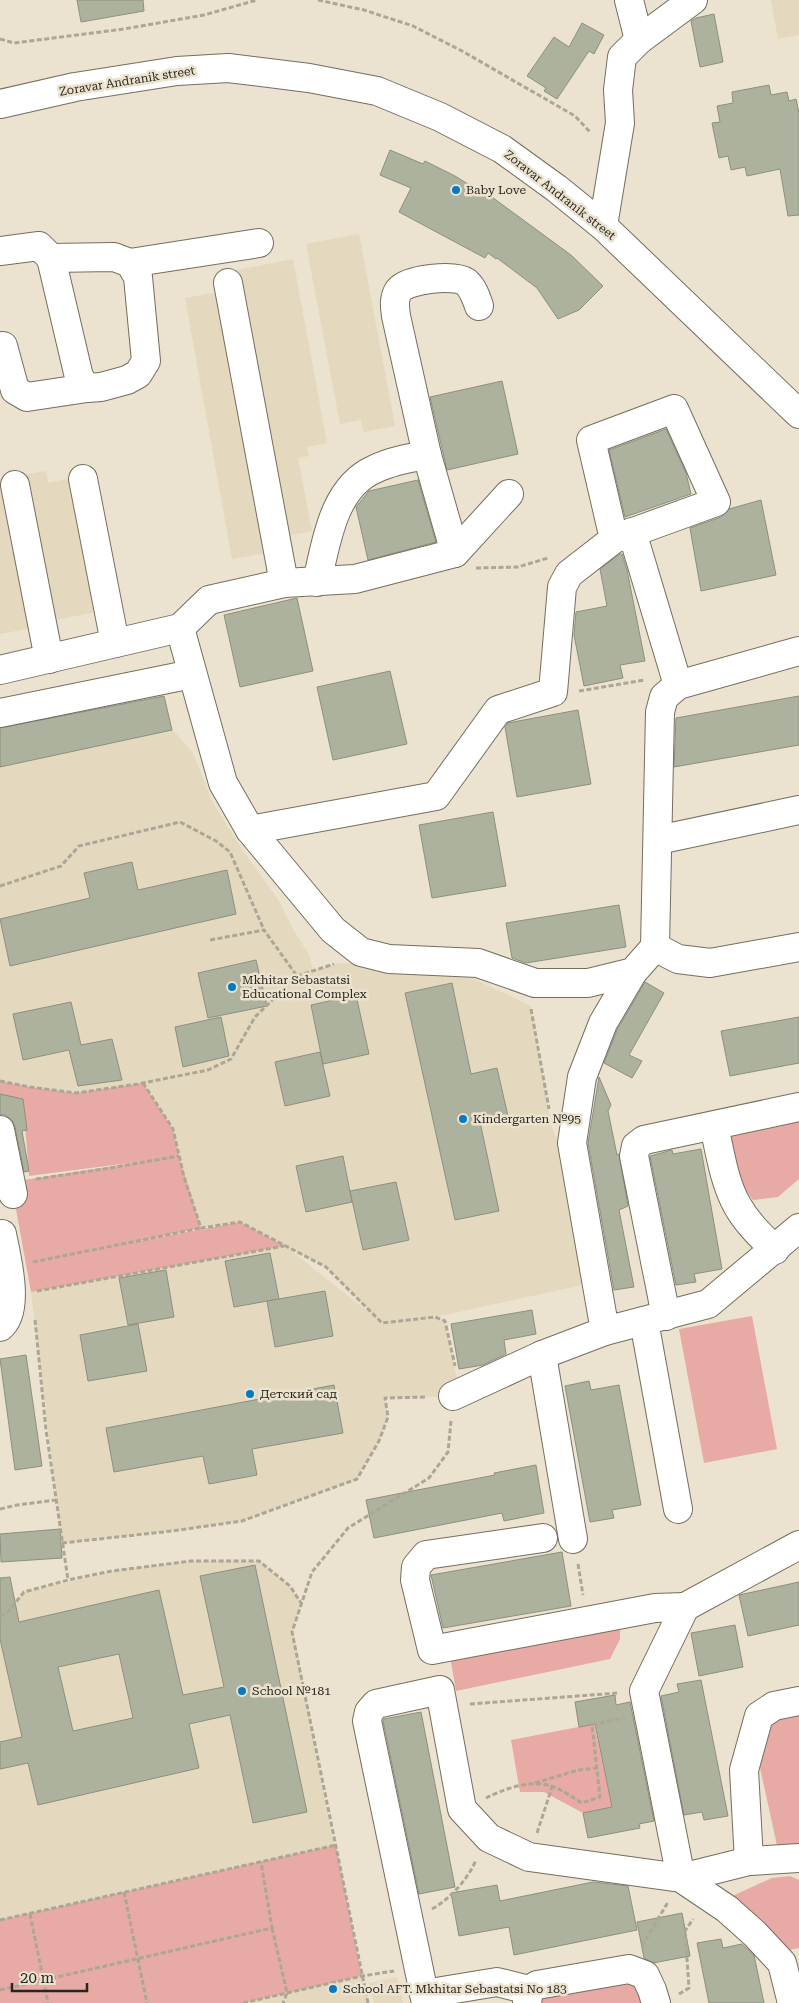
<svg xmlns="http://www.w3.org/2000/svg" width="799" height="2003" font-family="'Roboto Serif',serif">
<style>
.built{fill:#e4d9be;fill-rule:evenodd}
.green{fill:#e8aaa5}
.building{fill:#adb29f;stroke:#8c907e;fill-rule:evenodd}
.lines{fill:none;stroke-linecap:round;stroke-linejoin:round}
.minor-casing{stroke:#756e5d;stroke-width:30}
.major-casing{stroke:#756e5d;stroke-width:30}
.path{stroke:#aca696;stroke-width:3;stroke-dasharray:5 2.5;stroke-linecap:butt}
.minor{stroke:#fff;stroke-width:28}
.major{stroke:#fff;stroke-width:28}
.poi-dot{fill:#037ac3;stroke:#ebe3cf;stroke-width:2}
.labels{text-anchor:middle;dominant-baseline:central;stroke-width:5;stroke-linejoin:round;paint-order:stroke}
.street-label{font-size:12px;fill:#29261f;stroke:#ebe3cf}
.poi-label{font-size:12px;fill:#29261f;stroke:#ebe3cf;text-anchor:start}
</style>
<rect width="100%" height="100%" fill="#ebe3cf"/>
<g class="built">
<polygon points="771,0 799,0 799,35 778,39"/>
<polygon points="359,234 395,426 364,432 361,420 340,424 306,244"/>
<polygon points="293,259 327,443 307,447 309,456 298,458 312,531 285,536 236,270"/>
<polygon points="219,292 268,553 232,559 185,298"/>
<polygon points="46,471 48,483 71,478 97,612 50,621 22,475"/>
<polygon points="8,479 37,627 0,634 0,481"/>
<path d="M171,728L193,753L212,801L241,848L278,899L294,931L310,956L313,971L337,963L383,964L466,975L531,1006L552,1128L582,1197L596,1282L436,1317L445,1321L460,1393L453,1396L385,1398L388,1417L379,1441L357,1479L242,1521L172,1531L62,1543L31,1292L284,1246L240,1222L201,1228L184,1177L173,1129L143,1083L76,1093L30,1087L0,1081V766ZM288,1248L326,1267L377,1319Z"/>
<polygon points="191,1561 259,1561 288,1585 302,1603 293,1629 334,1846 0,1920 0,1616 6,1614 24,1592 120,1570"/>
<polygon points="362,1976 368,2003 242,2003"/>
<polygon points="397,1977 403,2003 374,2003 369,1983"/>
</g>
<g class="green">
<polygon points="0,1081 30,1087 76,1093 143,1083 173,1129 179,1156 201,1228 130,1243 240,1222 285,1246 31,1292 11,1182 145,1161 29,1176 23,1100 0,1094"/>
<polygon points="799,1113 799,1179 778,1197 753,1200 738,1180 731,1135"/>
<polygon points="752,1316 777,1449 704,1463 679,1329"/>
<polygon points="620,1627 620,1639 610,1659 456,1691 450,1656"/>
<polygon points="799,1701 799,1856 780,1859 753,1736"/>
<polygon points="594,1724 612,1807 583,1813 544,1792 520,1792 511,1740"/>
<polygon points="336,1845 362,1976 243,2003 0,2003 0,1920"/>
<polygon points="790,1876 799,1880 799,1948 779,1952 730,1897 772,1878"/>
<polygon points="629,1969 655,2003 527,2003"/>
</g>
<g class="building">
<polygon points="77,0 143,0 144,11 81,22"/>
<polygon points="714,14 723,62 700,67 691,21 696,18"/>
<polygon points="582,23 604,35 594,54 589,51 557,99 544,91 546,88 527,76 554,37 569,47"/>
<polygon points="769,85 771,95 787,92 789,101 796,99 799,113 799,215 788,216 780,169 747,176 745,167 731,170 728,156 719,158 712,123 720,122 717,106 733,103 732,92"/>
<polygon points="390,150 423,164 425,161 455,176 484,194 485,192 571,255 603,286 579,310 558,319 537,288 497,258 496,259 488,253 485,258 399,212 411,188 380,175"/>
<polygon points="502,381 518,454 447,470 430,397"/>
<polygon points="666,429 686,473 691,494 625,517 609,450"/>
<polygon points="418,480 436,542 368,560 356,507 369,491"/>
<polygon points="761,500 776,575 701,591 690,528 721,517 729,509"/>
<polygon points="620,554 622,554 627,570 645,661 620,665 623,678 584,686 574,635 576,612 607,606 600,569"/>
<polygon points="297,598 313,671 240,687 224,615"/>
<polygon points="390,671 407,744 333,760 317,687"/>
<polygon points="164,696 172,730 0,767 0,728"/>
<polygon points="799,696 799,745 674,767 676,718"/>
<polygon points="578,710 591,784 517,797 505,727 508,723 513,722"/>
<polygon points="493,812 506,886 432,898 419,825"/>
<polygon points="132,862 138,890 227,870 236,914 10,966 0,919 90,898 84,873"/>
<polygon points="619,905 626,947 526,963 512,958 506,923"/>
<polygon points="256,960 267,1006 208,1018 198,973"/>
<polygon points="645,982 664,993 629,1055 642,1061 632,1078 604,1063 617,1030"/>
<polygon points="452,983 471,1074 497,1068 508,1116 480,1122 499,1211 455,1220 405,993"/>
<polygon points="356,995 369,1054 323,1064 311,1005"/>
<polygon points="71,1002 81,1045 112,1039 122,1080 78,1086 69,1050 23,1060 13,1014"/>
<polygon points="221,1017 229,1056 183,1067 175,1027"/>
<polygon points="799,1017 799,1063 730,1076 721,1031"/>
<polygon points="320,1052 330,1096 285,1106 275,1062"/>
<polygon points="599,1077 611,1105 608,1111 617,1155 619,1154 628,1206 619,1210 634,1287 614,1290 588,1143"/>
<polygon points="0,1094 23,1099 27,1130 22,1131 29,1171 24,1172 15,1127 12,1120 5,1115 0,1115"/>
<polygon points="701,1149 722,1269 694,1274 696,1282 676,1285 650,1156 672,1150 673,1154"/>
<polygon points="343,1156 352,1202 306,1212 296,1166"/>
<polygon points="396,1182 409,1240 363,1250 350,1191"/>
<polygon points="270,1253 279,1299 234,1307 225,1261"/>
<polygon points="166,1270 174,1317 128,1325 119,1278"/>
<polygon points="325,1291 333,1336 275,1347 267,1301"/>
<polygon points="532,1310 536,1334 504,1340 506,1354 483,1365 459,1369 451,1324"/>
<polygon points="138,1324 147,1371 88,1381 80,1335"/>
<polygon points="26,1355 42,1466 15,1470 0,1359"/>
<polygon points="589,1381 591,1390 619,1385 641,1505 612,1510 614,1518 590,1522 565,1386"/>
<polygon points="334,1385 343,1433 252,1449 257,1475 209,1484 203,1456 114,1472 106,1428"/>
<polygon points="536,1465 544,1513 504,1521 502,1513 374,1538 366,1500 495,1475 494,1473"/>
<polygon points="60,1529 62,1558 1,1562 0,1534"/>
<polygon points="562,1552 571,1606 443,1628 431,1575"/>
<path d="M255,1565L307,1812L253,1823L230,1715L189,1724L199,1768L38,1805L28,1763L0,1769V1742L22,1737L0,1639V1578L10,1577L19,1622L159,1590L183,1695L224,1687L200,1576ZM119,1654L133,1718L73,1731L58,1667Z"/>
<polygon points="799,1582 799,1625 748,1636 739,1595"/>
<polygon points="735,1625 743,1667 699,1676 691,1633"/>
<polygon points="701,1680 728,1816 704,1820 702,1812 684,1815 661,1696 679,1692 677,1684"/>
<polygon points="615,1695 616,1705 630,1702 654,1821 639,1824 640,1828 588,1838 583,1813 612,1807 595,1724 579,1727 575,1702"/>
<polygon points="421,1712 455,1887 419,1894 383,1721 384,1719"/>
<polygon points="593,1882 628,1886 637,1930 514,1955 509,1927 459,1936 451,1893 497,1885 500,1901"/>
<polygon points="682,1913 690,1956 653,1963 644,1958 637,1922"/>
<polygon points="721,1939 723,1948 742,1944 754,1955 764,2003 709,2003 697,1943"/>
</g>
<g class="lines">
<defs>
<g id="minor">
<polyline points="629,0 639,40"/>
<polyline points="603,226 620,123 618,90 622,57 639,40 693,0"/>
<polyline points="0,251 39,246 51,258 79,377 87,388 101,387 127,380 138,374 146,361 138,277 130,263 114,257 51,258"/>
<polyline points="130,263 259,243"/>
<polyline points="228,283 284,583"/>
<polyline points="3,346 15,390 27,397 87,388"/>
<polyline points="83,479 115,643"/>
<polyline points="15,485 49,659"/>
<polyline points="632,532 678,685"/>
<path d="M455,553L427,455L396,316C395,308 393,298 399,290C408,279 454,274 466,282C473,288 476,297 479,306"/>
<path d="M317,582C326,543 333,487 375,469C391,461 410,458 427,455"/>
<polyline points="180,628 223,783 250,830 333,930 361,952 389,959 478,963 535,983 588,983 633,972 655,947 660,712 664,697 678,685 799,651"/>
<polyline points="0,670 180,628 209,600 284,583 355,579 455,553 509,494"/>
<polyline points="0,713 192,674"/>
<polyline points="250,830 436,796 498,710 553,692 562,587 569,574 614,539 716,502 674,409 591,440 614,539"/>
<polyline points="658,840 799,810"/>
<polyline points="655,947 678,959 710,963 799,947"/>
<path d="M714,1126C720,1152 724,1182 737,1205C747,1223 761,1236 775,1250"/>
<polyline points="0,1130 13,1194"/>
<polyline points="666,1316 634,1156 636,1146 644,1140 799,1107"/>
<polyline points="644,1321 678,1509"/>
<path d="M0,1327C21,1311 6,1255 2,1234"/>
<polyline points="605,1331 572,1143 582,1077 603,1023 633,972"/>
<polyline points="542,1355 573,1539"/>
<polyline points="453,1396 542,1355 605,1331 708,1304 799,1228"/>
<polyline points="543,1538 426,1555 416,1567 415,1580 432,1650 655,1608 685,1607"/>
<polyline points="799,1545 685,1607 644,1691 681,1878 749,1861 799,1858"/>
<polyline points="749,1861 744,1770 759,1716 774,1706 799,1701"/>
<polyline points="424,1994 497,1982 529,1990"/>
<polyline points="426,2003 367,1721 369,1712 376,1704 440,1690 462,1809 489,1838 529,1857 681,1878 727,1909 755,1934 782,1963 792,2003"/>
<polyline points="527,2003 529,1990 537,1985 629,1969 645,1975 652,1990 656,2003"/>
</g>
<polyline id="major" points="0,104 75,87 177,71 228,68 309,78 377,91 440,117 502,149 556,188 603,226 799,414"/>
</defs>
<use href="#minor" class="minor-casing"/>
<use href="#major" class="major-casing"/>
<g class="path">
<polyline points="318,0 364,10 413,26 462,51 575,116 591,133"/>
<polyline points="0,39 14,43 124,29 204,15 257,0"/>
<polyline points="476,568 518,567 548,558"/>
<polyline points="579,691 644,680"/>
<polyline points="0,886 61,866 79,846 180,822 216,841 230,852 264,930"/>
<polyline points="297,976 334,964"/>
<polyline points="531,1009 549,1109"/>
<polyline points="0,1081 30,1087 76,1093 138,1084 208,1070 231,1059 255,1017 297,976 264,930 210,940"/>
<polyline points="143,1083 173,1129 184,1177 201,1228 240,1222 326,1267 382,1323 435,1317 445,1321 455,1366"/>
<polyline points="36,1179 104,1169 179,1156"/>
<polyline points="33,1262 201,1228"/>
<polyline points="37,1291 284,1246"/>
<polyline points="35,1320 46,1430 68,1580"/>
<polyline points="0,1509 17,1505 56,1500"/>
<polyline points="62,1543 172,1531 242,1521 357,1479 379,1441 388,1417 385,1398 427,1397"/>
<polyline points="578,1564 583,1595"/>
<polyline points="0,1616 6,1614 24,1592 68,1580 112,1571 191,1561 259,1561 290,1586 301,1603"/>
<polyline points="470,1704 618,1693"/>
<polyline points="535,1783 578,1770 597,1768"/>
<path d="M486,1798C504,1789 531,1779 551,1786C561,1789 572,1797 582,1803L600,1797L592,1725L623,1718"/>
<polyline points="537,1833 552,1787"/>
<polyline points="124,1892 147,2003"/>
<path d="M432,1909C450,1899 468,1879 476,1860"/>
<polyline points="30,1914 48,2003"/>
<polyline points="0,1920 336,1845"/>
<polyline points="272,1928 287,1993 283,2003"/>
<polyline points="642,1946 668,1902"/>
<polyline points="0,1990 272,1928 261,1862"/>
<polyline points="679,1994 689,1988 685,1931 693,1919"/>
<polyline points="243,2003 362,1976 394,1971"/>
<polyline points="368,2003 292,1632 312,1572 348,1528 429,1478 448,1452 451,1421"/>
</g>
<use href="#minor" class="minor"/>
<use href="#major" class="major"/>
</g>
<g class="poi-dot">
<circle cx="456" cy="190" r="5"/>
<circle cx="232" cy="987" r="5"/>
<circle cx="463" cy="1119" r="5"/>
<circle cx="250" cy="1394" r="5"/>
<circle cx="242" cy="1691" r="5"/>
<circle cx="333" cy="1989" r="5"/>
</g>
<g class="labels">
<g class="street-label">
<text transform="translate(127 81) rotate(-9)">Zoravar Andranik street</text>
<text transform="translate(560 195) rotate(38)">Zoravar Andranik street</text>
</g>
<g class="poi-label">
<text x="466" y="190">Baby Love</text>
<text x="242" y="980">Mkhitar Sebastatsi<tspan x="242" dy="14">Educational Complex</tspan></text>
<text x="473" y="1119">Kindergarten №95</text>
<text x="260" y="1394">Детский сад</text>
<text x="252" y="1691">School №181</text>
<text x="343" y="1989">School AFT. Mkhitar Sebastatsi No 183</text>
</g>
</g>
<path d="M12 1983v8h75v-8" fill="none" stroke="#29261f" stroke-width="2.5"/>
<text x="20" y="1983" font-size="15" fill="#29261f" stroke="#ebe3cf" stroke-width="4" paint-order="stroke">20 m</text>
</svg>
